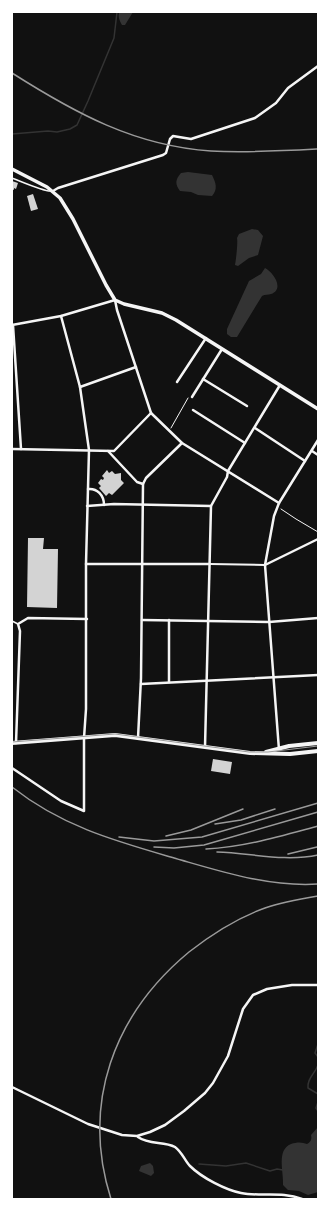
<svg xmlns="http://www.w3.org/2000/svg" width="330" height="1211" font-family="'Varela Round',sans-serif">
<style>
.water{fill:#333}
.lines{fill:none;stroke-linecap:round;stroke-linejoin:round}
.stream{stroke:#333;stroke-width:1.5}
.building{fill:#d3d3d3}
.path{stroke:#f5f5f5;stroke-width:1}
.service{stroke:#f5f5f5;stroke-width:1.5}
.pedestrian{stroke:#f5f5f5;stroke-width:2}
.minor{stroke:#f5f5f5;stroke-width:2.5}
.tertiary{stroke:#f5f5f5;stroke-width:3.5}
.primary{stroke:#f5f5f5;stroke-width:4}
.tram{stroke:#9a9a9a;stroke-width:1}
.rail{stroke:#9a9a9a;stroke-width:1.5}
</style>
<rect width="100%" height="100%" fill="#111"/>
<g class="water">
<path d="M119,12H133L125,25H122C119,20 118,17 119,12Z"/>
<path d="M188,172L212,175C216,183 218,189 212,196L198,195L191,192L180,191C175,184 175,180 181,173Z"/>
<path d="M252,229L258,230L263,236L258,255L249,258L238,266L235,265C236,260 238,242 237,238L239,234Z"/>
<path d="M265,268C273,272 285,289 271,294C268,295 265,294 262,296L237,337H231L227,334V329L249,281L261,274Z"/>
<path d="M318,1127V1192L308,1195L299,1191L288,1190L283,1185C284,1172 276,1150 291,1144C297,1142 302,1142 307,1144C311,1142 312,1139 311,1135Z"/>
<polygon points="150,1163 153,1166 154,1173 151,1176 139,1171 141,1166"/>
</g>
<g class="lines">
<g class="stream">
<polyline points="12,134 48,131 57,132 70,129 77,125 88,101 114,38 117,12"/>
<polyline points="318,1044 315,1053 318,1057"/>
<path d="M318,1065C315,1074 307,1078 308,1088L318,1094"/>
<polyline points="318,1102 316,1108 318,1111"/>
<polyline points="199,1164 226,1166 246,1163 270,1171 277,1169 283,1170"/>
</g>
</g>
<g class="building">
<polygon points="12,181 18,183 16,189 14,188 14,190 12,189"/>
<polygon points="33,194 38,209 31,211 27,196"/>
<polygon points="107,470 109,473 112,471 115,474 121,473 121,480 124,483 112,495 109,493 106,496 99,488 101,486 98,483 101,479 103,480 104,478 102,476"/>
<polygon points="28,538 44,538 43,549 58,549 57,608 27,607"/>
<polygon points="213,759 232,762 230,774 211,771"/>
</g>
<g class="lines">
<g class="path">
<polyline points="171,428 188,398"/>
<polyline points="281,509 296,519 318,532"/>
</g>
<g class="service">
<path d="M12,178C20,181 45,192 51,191"/>
<polyline points="12,621 18,624"/>
</g>
<polyline class="pedestrian" points="210,564 265,565"/>
<g class="minor">
<polyline points="53,191 58,188 163,155 166,153 170,139 173,136 191,139 255,118 276,103 288,88 318,66"/>
<polyline points="12,325 61,316 115,300 117,310 151,413 182,443 279,503"/>
<polyline points="13,325 21,449"/>
<polyline points="203,379 247,406"/>
<polyline points="177,382 206,338"/>
<polyline points="80,387 136,367"/>
<polyline points="192,397 222,349"/>
<polyline points="193,410 245,443"/>
<polyline points="255,428 305,461"/>
<polyline points="12,449 114,451 151,413"/>
<polyline points="108,451 137,482 143,484"/>
<polyline points="312,451 318,455"/>
<path d="M88,489C97,488 104,495 104,505"/>
<polyline points="87,506 114,504 211,506"/>
<polyline points="86,564 210,564"/>
<polyline points="265,565 318,539"/>
<polyline points="142,620 269,622 318,618"/>
<polyline points="169,682 169,620"/>
<polyline points="141,684 318,675"/>
<polyline points="138,738 141,678 143,484 146,478 182,443"/>
<polyline points="16,743 20,631 18,624 28,618 87,619"/>
<polyline points="205,747 211,506 227,477 228,471 280,385"/>
<polyline points="279,750 265,565 274,516 279,503 318,440"/>
<polyline points="12,768 61,801 84,811 84,738 86,709 86,564 89,450 80,387 61,316"/>
<polyline points="12,1087 88,1124 122,1135 137,1136 150,1132 165,1125 184,1111 205,1093 213,1083 228,1056 243,1009 253,995 267,989 292,985 318,985"/>
<path d="M138,1137C149,1145 164,1141 175,1147C182,1152 185,1161 190,1166C202,1178 226,1190 241,1193C261,1197 282,1191 302,1199"/>
</g>
<polyline class="tertiary" points="12,169 47,187 60,198 73,219 106,285 115,300 124,304 162,313 176,320 318,409"/>
<g class="primary">
<polyline points="12,743 115,735 250,753 290,754 318,751"/>
<polyline points="266,752 289,746 318,743"/>
</g>
<polyline class="tram" points="12,742 115,734 249,752 268,752 318,746"/>
<g class="rail">
<path d="M12,73C75,113 135,146 211,151C247,153 282,151 318,149"/>
<path d="M12,787C64,828 119,842 181,860C226,873 271,887 318,884"/>
<polyline points="215,824 241,820 275,809"/>
<polyline points="166,836 191,830 243,809"/>
<polyline points="119,837 154,841 202,837 318,803"/>
<polyline points="154,847 174,848 204,845 318,812"/>
<path d="M206,849C245,847 281,836 318,826"/>
<path d="M217,852C251,853 284,862 318,855"/>
<polyline points="288,854 317,847"/>
<path d="M111,1199C81,1104 113,1015 189,952C212,934 237,918 265,908C282,902 300,899 318,896"/>
</g>
</g>
<rect width="330" height="1211" fill="none" stroke="#ffffff" stroke-width="26"/>
</svg>
